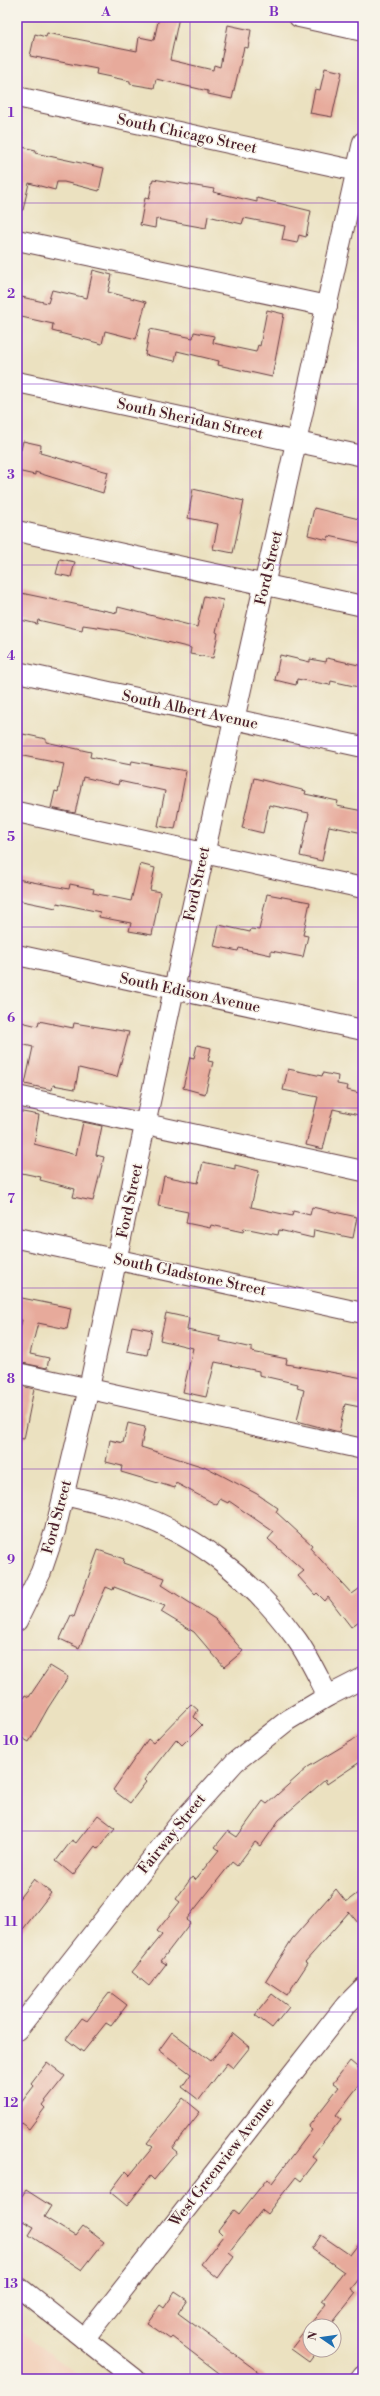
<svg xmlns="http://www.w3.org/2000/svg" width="380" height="2396" font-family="'Libre Bodoni',serif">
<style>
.built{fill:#f3d4bf}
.building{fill:#e7aa9b}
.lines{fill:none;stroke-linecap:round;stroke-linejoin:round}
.minor-casing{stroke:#623c41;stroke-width:22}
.minor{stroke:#fff;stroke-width:20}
.grid{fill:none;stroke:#7b2cbf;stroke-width:1;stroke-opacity:0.55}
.labels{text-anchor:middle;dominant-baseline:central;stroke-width:3;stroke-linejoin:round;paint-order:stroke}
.street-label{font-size:15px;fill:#4a1f2b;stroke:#f7f3e8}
.neatline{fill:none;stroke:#7b2cbf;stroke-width:1.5}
.grid-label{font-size:13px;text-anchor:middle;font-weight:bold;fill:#7b2cbf}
</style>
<rect width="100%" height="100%" fill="#f7f3e8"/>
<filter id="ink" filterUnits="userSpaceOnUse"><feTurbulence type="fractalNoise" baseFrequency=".025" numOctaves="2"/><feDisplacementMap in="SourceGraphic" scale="8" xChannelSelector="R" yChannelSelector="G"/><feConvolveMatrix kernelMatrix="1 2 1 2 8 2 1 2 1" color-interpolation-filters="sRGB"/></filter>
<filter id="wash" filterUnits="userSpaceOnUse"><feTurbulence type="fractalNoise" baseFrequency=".012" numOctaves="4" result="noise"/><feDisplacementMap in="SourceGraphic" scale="16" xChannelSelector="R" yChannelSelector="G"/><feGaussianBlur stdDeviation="0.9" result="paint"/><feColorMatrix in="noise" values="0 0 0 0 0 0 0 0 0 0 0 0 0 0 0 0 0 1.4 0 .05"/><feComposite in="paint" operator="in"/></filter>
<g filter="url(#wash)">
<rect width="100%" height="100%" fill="#ebe1c0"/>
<polygon class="built" points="17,2328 83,2379 17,2379"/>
<g id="blocks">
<g class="building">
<polygon points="159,17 179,17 170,60 213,70 214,65 220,67 228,25 251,30 248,48 244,47 232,99 208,94 208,91 156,79 154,88 130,84 130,81 96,74 97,69 30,56 35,34 46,37 47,33 137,51 139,37 154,40"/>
<polygon points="325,68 342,72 332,117 310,113 315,89 320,90"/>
<polygon points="17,146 36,150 35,153 104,168 99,191 64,182 57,182 55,190 29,183 23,210 17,210"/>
<polygon points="153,179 214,189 213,192 257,202 257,198 311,211 306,237 299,235 297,243 282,240 285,226 244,218 242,224 208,216 206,228 156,219 155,228 140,225 145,198 149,199"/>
<polygon points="93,270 112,275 108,292 146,302 136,339 105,331 102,344 52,331 53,324 17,316 17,296 48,303 52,290 87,298"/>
<polygon points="267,310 284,314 272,377 218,365 219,361 177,351 175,361 145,355 150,329 193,338 194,332 214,336 213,343 256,352 258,345 260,346"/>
<polygon points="23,441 41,445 40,453 108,472 103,493 35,472 35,475 17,471 17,449 21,450"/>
<polygon points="193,489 244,501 233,553 213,549 218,524 188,518"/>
<polygon points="314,508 363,520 361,543 329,536 328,540 308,535"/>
<polygon points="60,559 75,562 71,577 56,574"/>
<polygon points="21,593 117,613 118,607 197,627 204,596 223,600 216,632 218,633 213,658 190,654 191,648 117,630 83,625 82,630 38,620 37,624 17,619"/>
<polygon points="280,655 310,662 310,659 326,662 327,658 363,666 363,688 331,681 330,685 297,679 296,685 275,680"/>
<polygon points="23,734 46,739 46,742 91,752 90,757 131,765 132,761 186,771 175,829 158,826 165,791 119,781 118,785 83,777 75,813 51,808 55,791 58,792 64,764 18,755"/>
<polygon points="254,778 306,791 305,794 338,801 337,806 363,811 363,833 329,826 322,861 300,856 309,813 269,805 263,833 242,828"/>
<polygon points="140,864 155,868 150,890 160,892 152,935 129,931 131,923 99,917 100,912 57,903 56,908 17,900 17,879 69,889 70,884 94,889 93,893 131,901"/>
<polygon points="267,894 310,902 303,935 308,936 303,957 271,951 271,955 239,948 238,951 214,946 219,925 250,932 251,929 259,930"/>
<polygon points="17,1021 38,1026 39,1021 73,1028 74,1023 129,1032 117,1077 79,1068 75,1089 53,1085 52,1090 25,1084 33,1047 17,1043"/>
<polygon points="197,1045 211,1048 208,1061 213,1062 205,1094 183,1088 190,1057 194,1058"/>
<polygon points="288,1069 322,1076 323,1073 338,1076 337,1084 348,1086 347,1090 363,1094 363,1116 333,1109 323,1149 306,1145 318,1097 283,1090"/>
<polygon points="17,1111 39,1115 34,1144 76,1155 83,1122 102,1126 96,1155 104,1157 93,1201 73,1197 75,1189 40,1180 41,1177 17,1172"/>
<polygon points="203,1162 235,1169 235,1165 259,1171 251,1207 292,1216 293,1211 310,1215 312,1207 357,1217 353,1238 314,1230 313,1238 279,1230 278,1235 244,1228 243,1232 211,1225 210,1228 186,1223 188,1212 158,1206 164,1176 198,1183"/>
<polygon points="17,1297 71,1308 67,1329 38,1323 30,1354 49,1358 47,1368 17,1362 17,1341 22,1320 17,1319"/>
<polygon points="166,1313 189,1318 187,1330 221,1337 220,1341 252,1348 252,1352 287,1359 286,1364 363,1378 360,1407 345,1404 339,1432 297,1421 304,1390 297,1388 298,1384 259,1375 259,1371 215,1362 206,1397 183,1392 193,1348 160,1340"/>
<polygon points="132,1326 152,1330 147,1355 127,1351"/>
<polygon points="17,1385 34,1389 24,1439 17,1438"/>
<polygon points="128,1423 145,1427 141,1447 204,1467 204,1466 257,1494 278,1508 276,1512 312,1545 310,1548 352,1594 363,1586 363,1618 351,1627 328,1597 325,1601 317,1593 315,1595 298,1576 304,1571 268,1539 274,1532 229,1501 228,1503 220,1499 217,1505 176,1483 175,1488 121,1472 122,1466 106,1462 110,1440 123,1443"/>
<polygon points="98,1550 124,1559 123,1563 165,1578 162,1585 215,1619 243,1651 224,1667 194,1632 161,1612 165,1606 114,1587 113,1590 106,1587 79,1648 60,1639 71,1615 74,1617"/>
<polygon points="50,1666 68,1677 48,1708 29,1742 17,1735 17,1709 25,1695 29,1697"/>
<polygon points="191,1704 198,1710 194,1717 202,1725 182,1745 176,1739 144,1780 146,1782 130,1803 113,1790 148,1739 153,1743"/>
<polygon points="363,1734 363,1760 327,1784 325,1780 279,1820 261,1846 255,1842 237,1866 232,1862 186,1920 190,1923 161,1961 166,1964 149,1986 132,1972 162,1935 157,1931 180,1902 176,1899 192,1877 195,1880 219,1850 215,1847 228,1831 237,1837 263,1801 267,1804 308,1767"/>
<polygon points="98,1815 115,1828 98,1849 95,1846 73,1875 56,1861 72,1840 76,1843"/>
<polygon points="34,1879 51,1893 17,1937 17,1901"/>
<polygon points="336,1889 346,1902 363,1889 363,1929 349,1912 305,1962 308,1963 287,1995 266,1981 292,1939"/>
<polygon points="110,1992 127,2005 111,2026 106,2023 83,2052 66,2039 82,2018 87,2021"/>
<polygon points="272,1994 289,2007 272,2028 255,2015"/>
<polygon points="172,2032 211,2061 233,2033 250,2047 233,2068 227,2063 199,2100 182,2087 191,2074 159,2050"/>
<polygon points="350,2061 363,2072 363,2080 336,2115 341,2119 312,2156 317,2160 301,2181 296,2177 267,2214 262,2210 229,2252 234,2256 218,2278 201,2264 223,2236 218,2231 234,2210 239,2214 267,2179 272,2183 312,2130 308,2127 339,2087 333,2083"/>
<polygon points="47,2062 65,2076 42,2105 45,2108 29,2129 17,2120 17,2108 34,2086 31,2083"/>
<polygon points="183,2098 200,2112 172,2148 177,2152 154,2180 150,2176 127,2206 110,2192 126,2171 130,2175 153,2147 147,2143"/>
<polygon points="26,2190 51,2206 44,2217 75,2236 83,2226 104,2242 82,2270 29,2235 34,2227 17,2218 17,2193 22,2196"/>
<polygon points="321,2235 350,2255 363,2238 363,2274 351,2289 356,2293 330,2326 310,2326 310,2350 318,2350 309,2362 291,2349 326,2304 322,2301 344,2272 312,2249"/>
<polygon points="175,2292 187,2300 178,2313 268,2379 227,2379 172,2337 170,2339 147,2323 160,2305 164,2308"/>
</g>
</g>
</g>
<g filter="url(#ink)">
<use href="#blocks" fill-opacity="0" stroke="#623c41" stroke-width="1"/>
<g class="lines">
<defs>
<g id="minor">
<polyline points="299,17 363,31"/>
<polyline points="17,97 357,171"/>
<polyline points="17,240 327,306"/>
<polyline points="17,382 363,456"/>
<polyline points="17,531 363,606"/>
<polyline points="17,672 363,747"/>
<polyline points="17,812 363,888"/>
<polyline points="17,955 363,1030"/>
<polyline points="17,1096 363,1171"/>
<polyline points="17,1238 363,1313"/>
<polyline points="17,1373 363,1449"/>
<path d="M64,1495C81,1499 99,1503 117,1508C191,1529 252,1578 297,1640C309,1657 318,1677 328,1696"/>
<polyline points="17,1621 41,1572 55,1531 89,1388 174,989 363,142"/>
<polyline points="17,2030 180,1823 235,1762 288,1720 328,1696 363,1678"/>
<polyline points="17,2286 135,2379"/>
<polyline points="84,2339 346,2005 363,1988"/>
<polyline points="360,2379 363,2375"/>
</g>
</defs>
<use href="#minor" class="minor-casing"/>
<use href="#minor" class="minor"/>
</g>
</g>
<path class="grid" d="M190,17V2379M17,203H363M17,384H363M17,565H363M17,746H363M17,927H363M17,1108H363M17,1288H363M17,1469H363M17,1650H363M17,1831H363M17,2012H363M17,2193H363"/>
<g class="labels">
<g class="street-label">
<text transform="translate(187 134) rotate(12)">South Chicago Street</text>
<text transform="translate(190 419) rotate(12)">South Sheridan Street</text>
<text transform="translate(269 568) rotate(-77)">Ford Street</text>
<text transform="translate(190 710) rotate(12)">South Albert Avenue</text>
<text transform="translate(197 884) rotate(-78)">Ford Street</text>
<text transform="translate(190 993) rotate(12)">South Edison Avenue</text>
<text transform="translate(130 1201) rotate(-78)">Ford Street</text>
<text transform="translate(190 1275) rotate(12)">South Gladstone Street</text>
<text transform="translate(57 1517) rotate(-75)">Ford Street</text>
<text transform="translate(172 1834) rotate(-51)">Fairway Street</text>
<text transform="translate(222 2162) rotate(-52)">West Greenview Avenue</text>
</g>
</g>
<rect width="380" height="2396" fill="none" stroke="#f7f3e8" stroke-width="44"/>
<g transform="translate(322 2338) rotate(283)"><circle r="19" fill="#f7f3e8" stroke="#b29e9c"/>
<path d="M0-3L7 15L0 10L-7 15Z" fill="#1f6fb2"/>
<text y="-6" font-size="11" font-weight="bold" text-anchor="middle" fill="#4a1f2b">N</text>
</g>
<rect x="22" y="22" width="336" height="2352" class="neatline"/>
<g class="grid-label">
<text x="106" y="16">A</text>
<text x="274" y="16">B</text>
<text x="11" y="117">1</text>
<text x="11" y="298">2</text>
<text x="11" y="479">3</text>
<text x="11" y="660">4</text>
<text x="11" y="841">5</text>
<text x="11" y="1022">6</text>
<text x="11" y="1203">7</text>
<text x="11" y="1383">8</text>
<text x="11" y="1564">9</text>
<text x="11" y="1745">10</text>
<text x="11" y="1926">11</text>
<text x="11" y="2107">12</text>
<text x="11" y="2288">13</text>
</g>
</svg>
